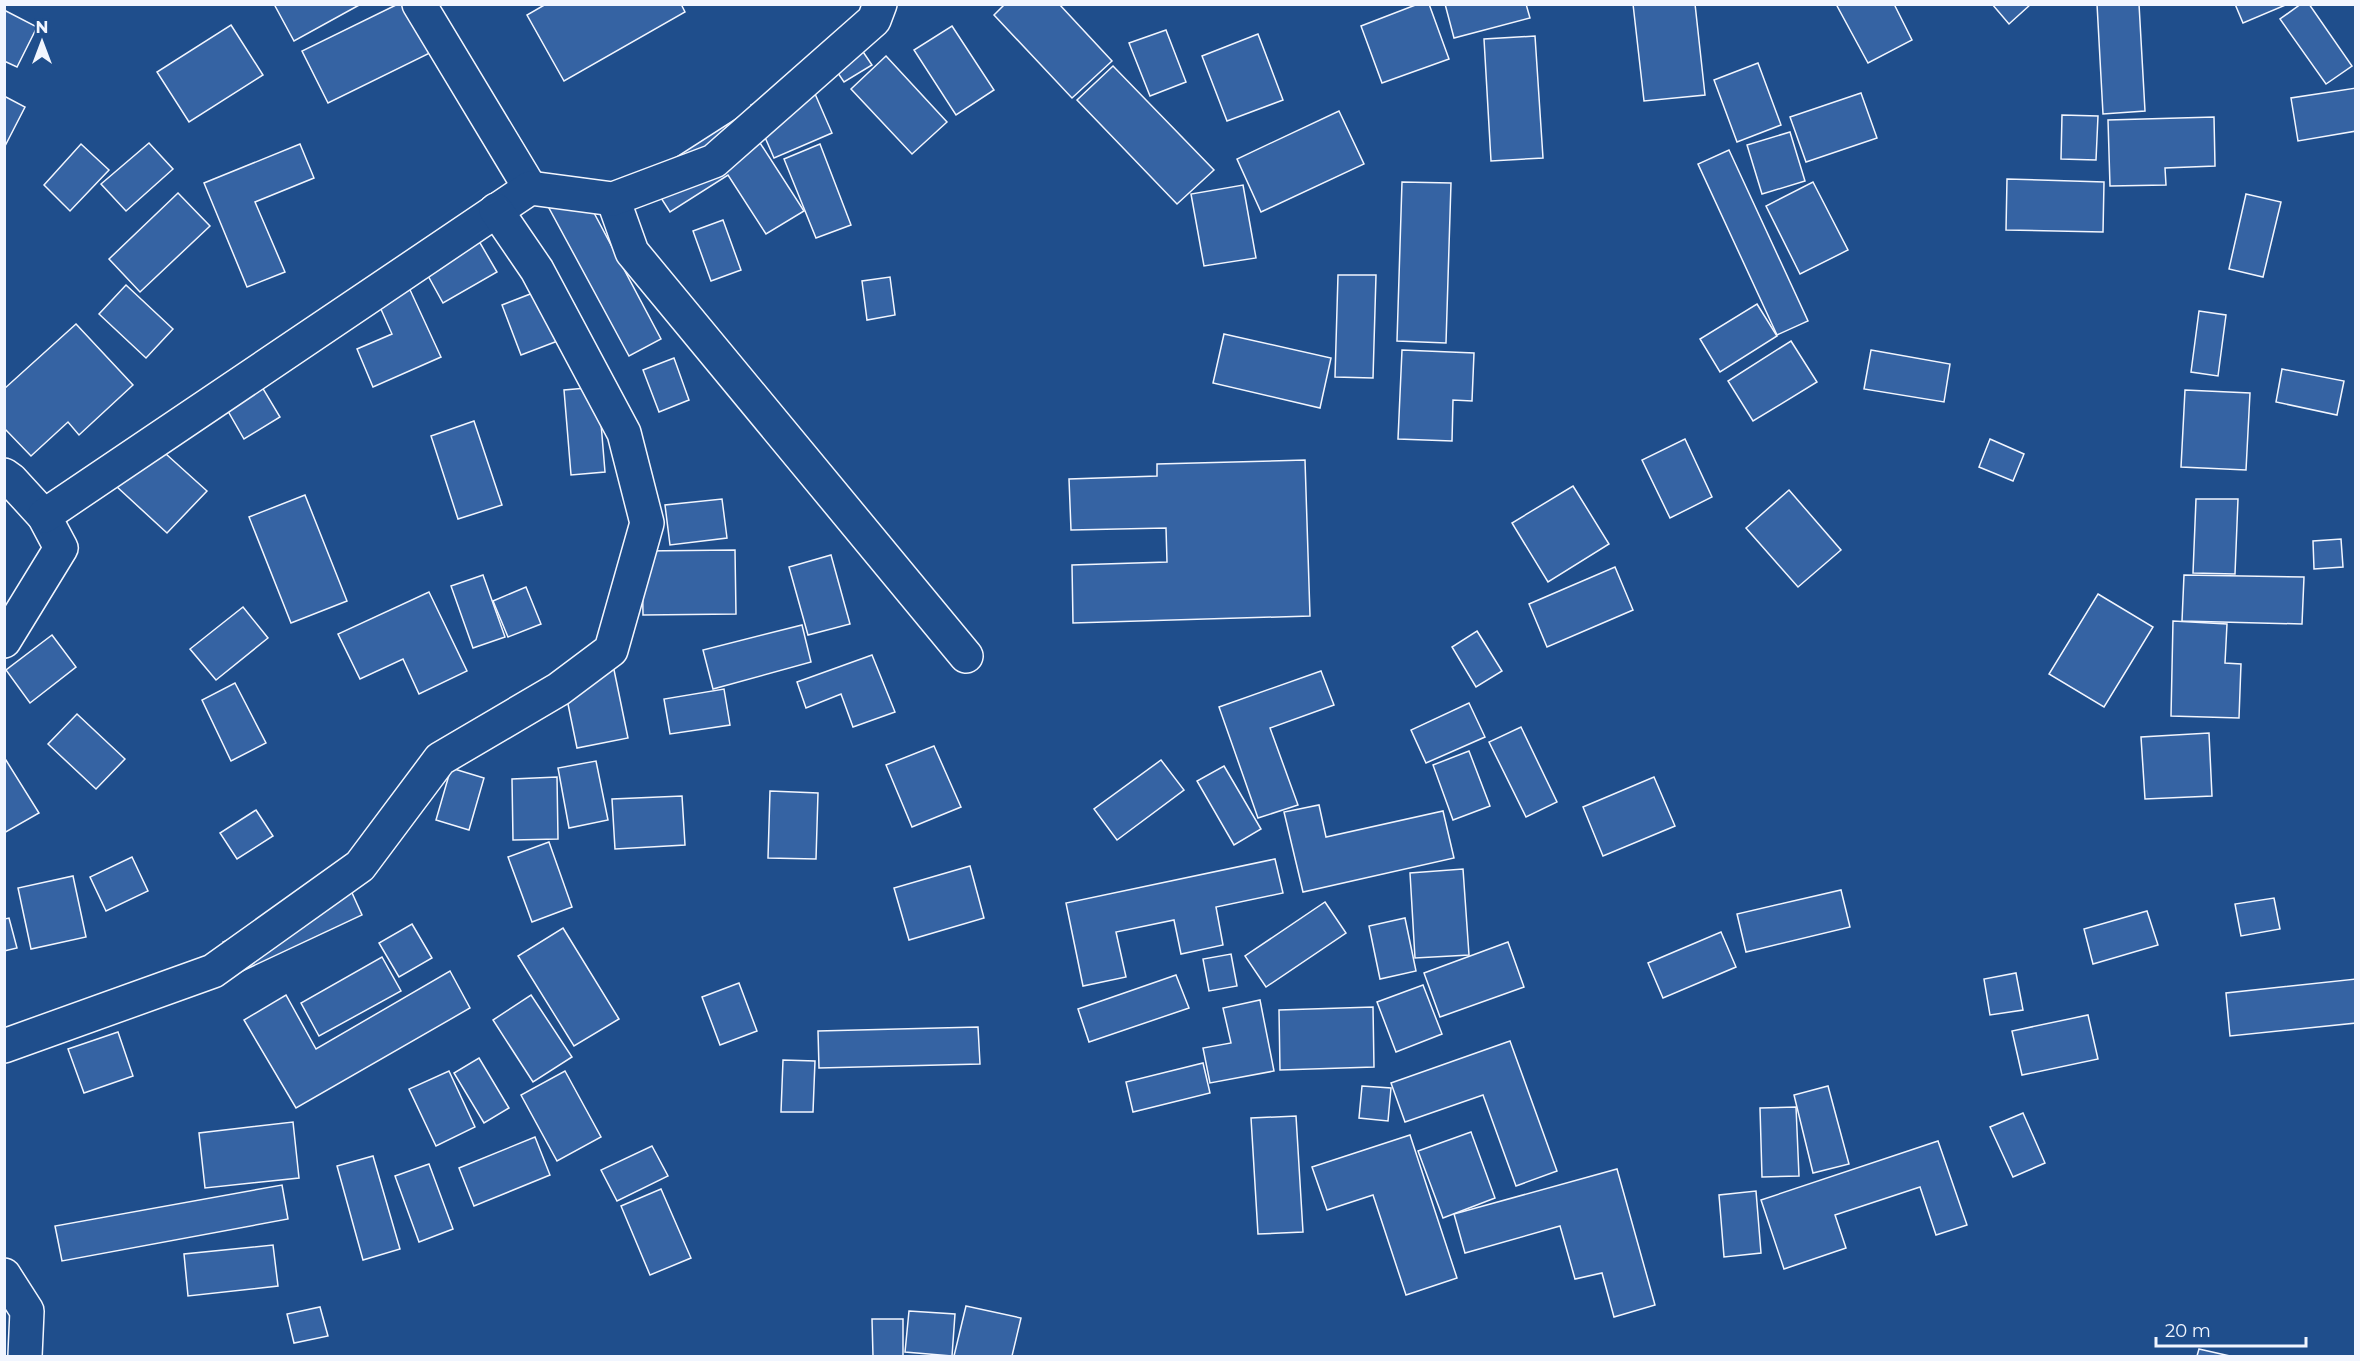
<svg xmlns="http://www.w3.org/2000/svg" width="2360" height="1361" font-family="Montserrat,sans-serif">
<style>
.building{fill:#3563a3;stroke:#f2f6ff;stroke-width:1.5}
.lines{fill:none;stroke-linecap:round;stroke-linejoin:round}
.minor-casing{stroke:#f2f6ff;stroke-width:36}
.minor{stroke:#1f4e8c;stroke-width:33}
</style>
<rect width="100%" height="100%" fill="#1f4e8c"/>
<g class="building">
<polygon points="274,4 361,4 294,41"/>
<polygon points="398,4 418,4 440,48 328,103 302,51"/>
<polygon points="546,4 681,4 685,12 564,81 527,15"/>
<polygon points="1005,4 1059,4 1112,61 1072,98 994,15"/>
<polygon points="1418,4 1429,4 1449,59 1382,83 1361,26"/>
<polygon points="1445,4 1526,4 1530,18 1454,38"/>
<polygon points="1633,4 1695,4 1705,95 1644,101"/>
<polygon points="1836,4 1894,4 1912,40 1868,63"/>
<polygon points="1992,4 2031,4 2009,24"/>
<polygon points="2097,4 2139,4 2145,111 2103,114"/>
<polygon points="2235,4 2288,4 2243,23"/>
<polygon points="2301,4 2309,4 2352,66 2326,84 2280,19"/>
<polygon points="4,10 37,27 17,67 4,61"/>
<polygon points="231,25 263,75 189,122 157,72"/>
<polygon points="952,26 994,90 956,115 914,50"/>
<polygon points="1166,30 1186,82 1150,96 1129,43"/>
<polygon points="1258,34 1283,100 1227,121 1202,56"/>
<polygon points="1535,36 1543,158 1491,161 1484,39"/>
<polygon points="853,37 872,65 844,82 825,54"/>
<polygon points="886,56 947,122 912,154 851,89"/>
<polygon points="1758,63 1781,125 1737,142 1714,80"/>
<polygon points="1113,66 1214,170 1177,204 1077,100"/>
<polygon points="809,80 832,133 774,158 751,105"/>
<polygon points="2356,88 2356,131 2298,141 2291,98"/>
<polygon points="1861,93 1877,138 1806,162 1790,117"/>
<polygon points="4,96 25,107 4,148"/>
<polygon points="1339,111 1364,164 1261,212 1237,159"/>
<polygon points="742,115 804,211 766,234 728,175 670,212 647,176"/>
<polygon points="2062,115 2098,116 2096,160 2061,159"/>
<polygon points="2214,117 2215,166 2165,168 2166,185 2110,186 2108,120"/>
<polygon points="1790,132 1805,181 1762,194 1747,145"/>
<polygon points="149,143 173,169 126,211 101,184"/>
<polygon points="81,144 109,170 70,211 44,185"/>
<polygon points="300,144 314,178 255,202 285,272 247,287 204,183"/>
<polygon points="820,144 851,225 816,238 784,159"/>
<polygon points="1729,150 1808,321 1777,335 1698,164"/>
<polygon points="576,179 661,339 629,356 543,197"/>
<polygon points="2007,179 2104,182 2103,232 2006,230"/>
<polygon points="1402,182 1451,183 1446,343 1397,341"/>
<polygon points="1813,182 1848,250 1800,274 1766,206"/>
<polygon points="1243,185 1256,258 1204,266 1191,194"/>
<polygon points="178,193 210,226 140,292 109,259"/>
<polygon points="2246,194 2281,202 2263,277 2229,269"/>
<polygon points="723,220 741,270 711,281 693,231"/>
<polygon points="469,224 497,272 443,303 416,254"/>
<polygon points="399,266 441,357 373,387 357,349 392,334 368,280"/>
<polygon points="1338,275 1376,275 1373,378 1335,377"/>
<polygon points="890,277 895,315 867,320 862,281"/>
<polygon points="556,284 576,334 521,355 502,305"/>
<polygon points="126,285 173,329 146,358 99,314"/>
<polygon points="1757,304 1777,336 1720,372 1700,339"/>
<polygon points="2199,311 2226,315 2218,376 2191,372"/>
<polygon points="76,324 133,385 79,435 68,422 31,456 4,428 4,389"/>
<polygon points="1224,334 1331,358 1320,408 1213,383"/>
<polygon points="1791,341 1817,382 1753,421 1728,381"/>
<polygon points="1402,350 1474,353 1472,401 1453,400 1452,441 1398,439"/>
<polygon points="1871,350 1950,364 1944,402 1864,389"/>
<polygon points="674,358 689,400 659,412 643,370"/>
<polygon points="2282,369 2344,381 2337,415 2276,402"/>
<polygon points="253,372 280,417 244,439 217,392"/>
<polygon points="598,387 605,472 571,475 564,390"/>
<polygon points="2185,390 2250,393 2246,470 2181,467"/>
<polygon points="474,421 502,505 458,519 431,436"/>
<polygon points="1685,439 1712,497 1670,518 1642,460"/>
<polygon points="1990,439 2024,454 2013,481 1979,467"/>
<polygon points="156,445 207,491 167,533 116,486"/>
<polygon points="1305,460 1310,616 1073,623 1072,565 1167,562 1166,528 1071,530 1069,479 1157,476 1157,464"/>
<polygon points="1573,486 1609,544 1548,582 1512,523"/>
<polygon points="1789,490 1841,550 1798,587 1746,528"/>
<polygon points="305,495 347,601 291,623 249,517"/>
<polygon points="722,499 727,538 670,545 665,505"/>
<polygon points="2196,499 2238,499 2235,574 2193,573"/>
<polygon points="2341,539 2343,567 2314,569 2313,541"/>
<polygon points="735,550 736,614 643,615 642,551"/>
<polygon points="831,555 850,624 808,635 789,567"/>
<polygon points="1615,567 1633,610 1547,647 1529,604"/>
<polygon points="483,575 505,637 473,648 451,586"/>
<polygon points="2184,575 2304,577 2302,624 2182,621"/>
<polygon points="526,587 541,624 508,637 493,601"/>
<polygon points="429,592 467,671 419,694 403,659 360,679 338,634"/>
<polygon points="2098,594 2153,627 2104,707 2049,674"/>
<polygon points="243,607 268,638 216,680 190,649"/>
<polygon points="2173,621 2227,624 2225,663 2241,664 2239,718 2171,716"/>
<polygon points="802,625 811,662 713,689 703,650"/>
<polygon points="1477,631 1502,671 1476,687 1452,647"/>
<polygon points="52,635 76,667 30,703 6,670"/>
<polygon points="872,655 895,712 853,727 841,694 806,708 797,682"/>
<polygon points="612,660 628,738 577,748 561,670"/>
<polygon points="1321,671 1334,705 1270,728 1298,805 1258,818 1219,707"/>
<polygon points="235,683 266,743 231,761 202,700"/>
<polygon points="724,689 730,725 670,734 664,699"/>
<polygon points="1469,703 1485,737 1426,763 1411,730"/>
<polygon points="77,714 125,759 96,789 48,744"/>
<polygon points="1521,727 1557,802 1526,817 1489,742"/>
<polygon points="2209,733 2212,796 2145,799 2141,737"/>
<polygon points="934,746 961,807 912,827 886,765"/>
<polygon points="1469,751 1490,806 1453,820 1433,765"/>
<polygon points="4,757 39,813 4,833"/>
<polygon points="1161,760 1184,790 1117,840 1094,809"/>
<polygon points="596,761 608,820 569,828 558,768"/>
<polygon points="1224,766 1261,829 1234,845 1197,781"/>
<polygon points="451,768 484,778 469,830 436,820"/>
<polygon points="557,777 558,839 513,840 512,779"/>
<polygon points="1654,777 1675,826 1603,856 1583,807"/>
<polygon points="770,791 818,793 816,859 768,858"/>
<polygon points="682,796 685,845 615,849 612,799"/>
<polygon points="1319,805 1326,837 1443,811 1454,858 1303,892 1284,812"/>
<polygon points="256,810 273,836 237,859 220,833"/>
<polygon points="549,842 572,907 532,922 508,857"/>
<polygon points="132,857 148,891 106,911 90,877"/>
<polygon points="1275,859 1283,893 1216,907 1223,945 1181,954 1174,920 1116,932 1126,977 1083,986 1066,903"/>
<polygon points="970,866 984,918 909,940 894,888"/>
<polygon points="1463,869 1469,955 1415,958 1410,873"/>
<polygon points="73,876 86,937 31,949 18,888"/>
<polygon points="348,884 362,915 238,973 223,942"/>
<polygon points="1841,890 1850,927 1746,952 1737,914"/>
<polygon points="2274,898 2280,929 2241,936 2235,904"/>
<polygon points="1325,902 1346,933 1266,987 1245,956"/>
<polygon points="2147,911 2158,945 2093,964 2084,929"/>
<polygon points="9,918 17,948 4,951 4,919"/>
<polygon points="1405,918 1416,971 1380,979 1369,926"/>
<polygon points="412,924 432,958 399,977 379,943"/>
<polygon points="563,928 619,1019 574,1046 518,956"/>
<polygon points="1721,932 1736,967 1663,998 1648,963"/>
<polygon points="1508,942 1524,987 1440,1017 1424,973"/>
<polygon points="1231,954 1237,986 1209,991 1203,959"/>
<polygon points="382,957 401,991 319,1036 301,1003"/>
<polygon points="450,971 470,1008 296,1108 244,1020 286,995 316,1049"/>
<polygon points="2016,973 2023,1010 1990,1015 1984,979"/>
<polygon points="1176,975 1189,1008 1089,1042 1078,1009"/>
<polygon points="2356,979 2356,1023 2230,1036 2226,993"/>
<polygon points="739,983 757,1031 720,1045 702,997"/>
<polygon points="1423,985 1442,1034 1396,1052 1377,1002"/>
<polygon points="531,995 572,1057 533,1082 493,1020"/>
<polygon points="1260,1000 1274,1071 1210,1083 1203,1048 1231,1043 1223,1008"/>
<polygon points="1373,1007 1374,1067 1280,1070 1279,1010"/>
<polygon points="2088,1015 2098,1059 2022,1075 2012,1031"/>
<polygon points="978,1027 980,1064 819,1068 818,1031"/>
<polygon points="118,1032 133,1076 84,1093 68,1049"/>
<polygon points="1510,1041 1557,1171 1516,1186 1483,1095 1405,1122 1391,1083"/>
<polygon points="479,1058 509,1108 484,1123 454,1073"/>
<polygon points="783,1060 815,1061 813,1112 781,1112"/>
<polygon points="1203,1063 1210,1093 1133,1112 1126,1082"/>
<polygon points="449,1071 475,1127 436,1146 409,1089"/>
<polygon points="565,1071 601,1137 557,1161 521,1095"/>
<polygon points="1362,1086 1391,1088 1388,1121 1359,1118"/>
<polygon points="1828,1086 1849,1164 1813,1173 1794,1095"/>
<polygon points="1796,1107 1799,1176 1762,1177 1760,1108"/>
<polygon points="2023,1113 2045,1163 2013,1177 1990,1127"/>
<polygon points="1296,1116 1303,1232 1258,1234 1251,1118"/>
<polygon points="293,1122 299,1178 205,1188 199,1133"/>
<polygon points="1471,1132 1495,1198 1443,1218 1418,1151"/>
<polygon points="1410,1135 1457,1278 1406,1295 1373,1195 1327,1210 1312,1167"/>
<polygon points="535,1137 550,1175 474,1206 459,1168"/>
<polygon points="1938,1141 1967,1225 1936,1235 1920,1187 1835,1215 1846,1248 1784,1269 1761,1200"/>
<polygon points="652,1146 668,1176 617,1201 601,1170"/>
<polygon points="373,1156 400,1249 363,1260 337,1166"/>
<polygon points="429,1164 453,1229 419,1242 395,1176"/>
<polygon points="1617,1169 1655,1305 1614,1317 1602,1273 1575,1279 1560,1226 1465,1253 1454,1214"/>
<polygon points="282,1185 288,1219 62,1261 55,1226"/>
<polygon points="661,1189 691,1258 650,1275 621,1206"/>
<polygon points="1756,1191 1761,1253 1724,1257 1719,1195"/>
<polygon points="273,1245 278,1286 188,1296 184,1254"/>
<polygon points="966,1306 1021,1318 1012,1356 954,1356"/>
<polygon points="320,1307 328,1336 294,1343 287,1314"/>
<polygon points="909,1311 955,1314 952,1356 905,1352"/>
<polygon points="872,1319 903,1319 903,1356 873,1356"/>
<polygon points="2199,1349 2230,1356 2197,1356"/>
</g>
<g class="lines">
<defs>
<g id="minor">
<polyline points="419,4 530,188"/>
<polyline points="613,199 632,252 966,656"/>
<polyline points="4,475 11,480 44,516 61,548 4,641"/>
<polyline points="44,516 530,188 613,199 714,161 874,20 880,4"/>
<polyline points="4,1046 213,971 360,866 440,759 559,689 611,650 647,523 624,433 537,270 496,210"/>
<polyline points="4,1275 27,1311 25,1356"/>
</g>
</defs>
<use href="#minor" class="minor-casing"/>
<use href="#minor" class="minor"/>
</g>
<rect width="2360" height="1361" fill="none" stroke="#f2f6ff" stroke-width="12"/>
<g transform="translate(42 42)" stroke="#1f4e8c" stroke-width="4.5" paint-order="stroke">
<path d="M0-4.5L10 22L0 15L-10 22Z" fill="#f2f6ff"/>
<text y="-9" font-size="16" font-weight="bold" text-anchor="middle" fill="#f2f6ff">N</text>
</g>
<path d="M2156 1337v9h150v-9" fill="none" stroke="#f2f6ff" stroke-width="3"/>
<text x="2165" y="1337" font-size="18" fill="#f2f6ff" stroke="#1f4e8c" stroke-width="4.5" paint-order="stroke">20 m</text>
</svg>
